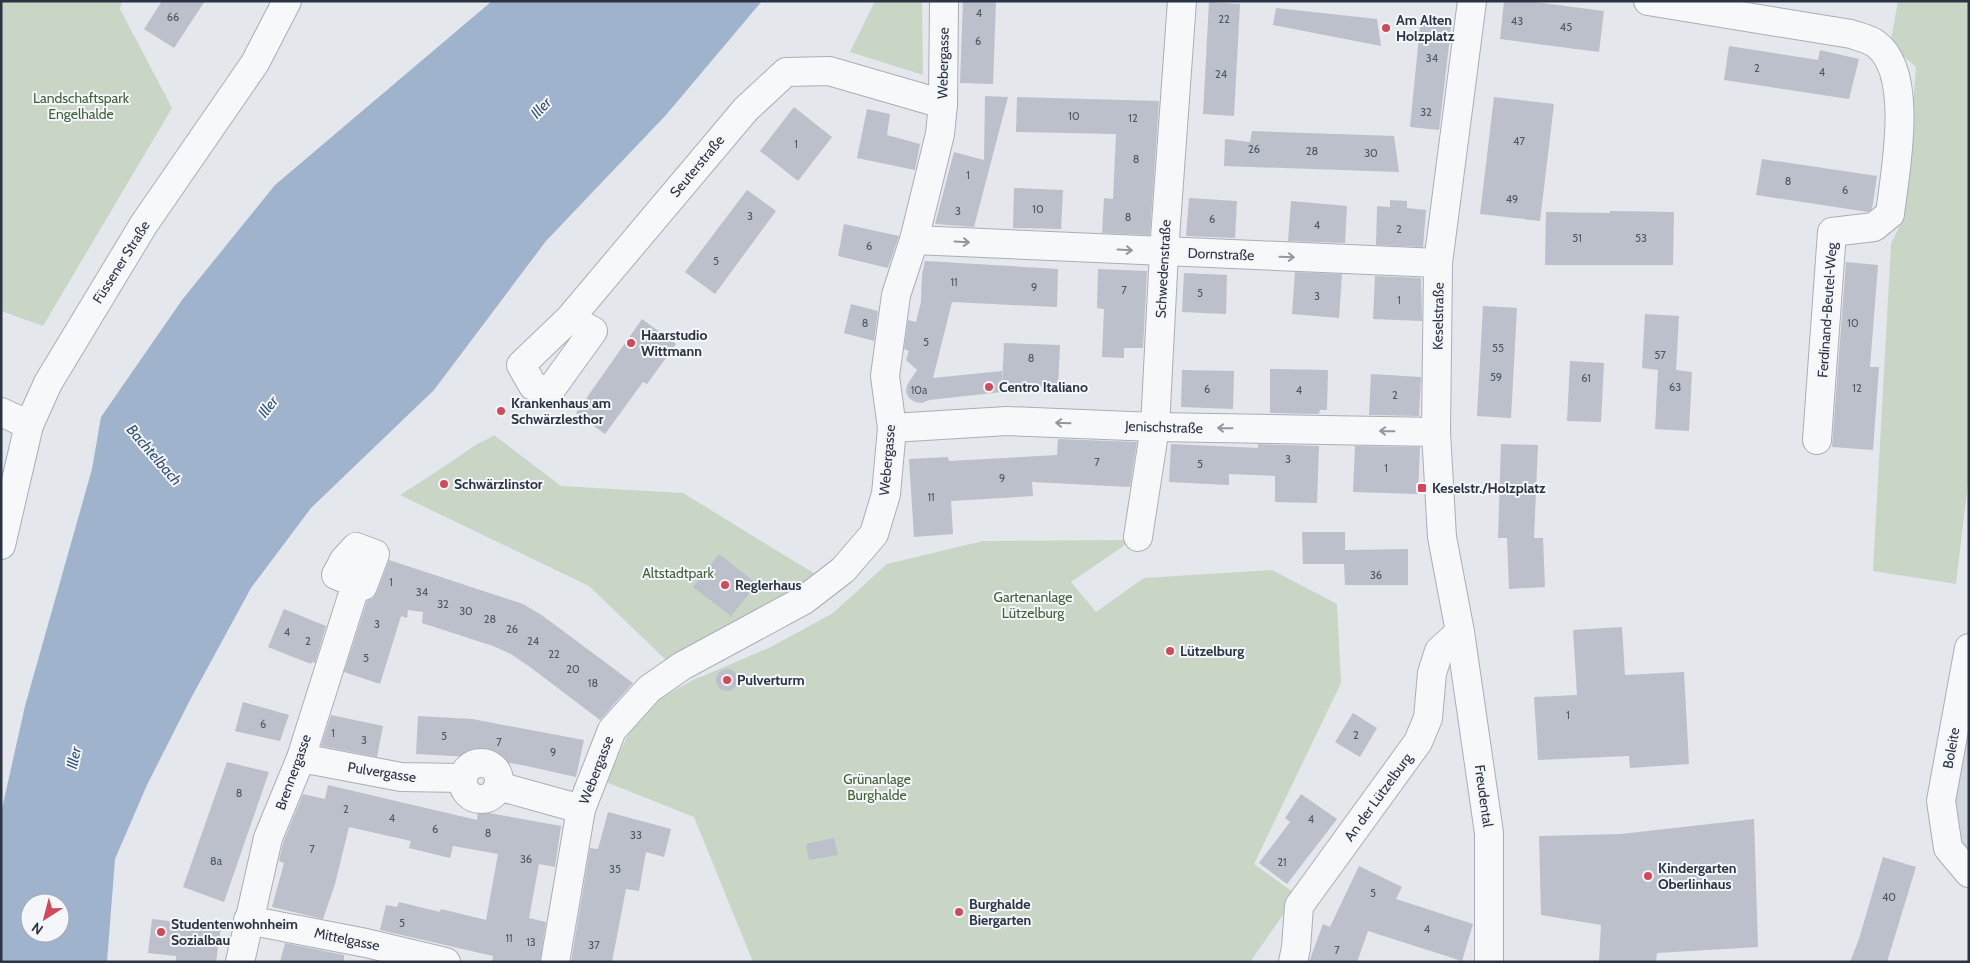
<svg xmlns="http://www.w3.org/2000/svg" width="1970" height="963" font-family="Cabin,sans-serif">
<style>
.built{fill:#d2d6de}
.green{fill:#c9d6c5}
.water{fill:#9fb4cc;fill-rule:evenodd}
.building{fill:#bbc0ca}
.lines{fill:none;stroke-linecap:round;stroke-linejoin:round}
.minor-casing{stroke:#a9aeb7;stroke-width:30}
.minor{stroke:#f7f8fa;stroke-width:28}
.oneway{stroke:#9196a0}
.poi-dot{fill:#d1495b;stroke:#f4f6f9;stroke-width:2}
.labels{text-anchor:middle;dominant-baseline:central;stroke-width:4;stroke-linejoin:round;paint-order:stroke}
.number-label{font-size:11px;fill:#4f5766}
.poi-label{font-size:14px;font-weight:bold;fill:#2b3445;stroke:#f4f6f9;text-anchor:start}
.street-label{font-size:14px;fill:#2b3445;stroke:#f4f6f9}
.park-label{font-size:14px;fill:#3f6138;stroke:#f4f6f9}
.water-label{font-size:15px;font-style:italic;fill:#34527a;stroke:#f4f6f9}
</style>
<rect width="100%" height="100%" fill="#e4e7ec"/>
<polygon class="built" points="1969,709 1969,869 1947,830 1957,794"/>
<g class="green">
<polygon points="1,1 122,1 120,9 172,108 43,326 1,311"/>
<polygon points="875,1 922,1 923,75 850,52"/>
<polygon points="1898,1 1969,1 1969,474 1956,584 1873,571 1891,244 1904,217 1916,67 1890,45"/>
<path d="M494,435L561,486L683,493L820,577L666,660L589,586L400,495C425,479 450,463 474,446C480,442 488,440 494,435Z"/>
<polygon points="1129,540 1122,547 1071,582 1096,612 1144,578 1272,570 1337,604 1341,683 1254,864 1297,895 1250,962 753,962 694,817 606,782 639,711 691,681 771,647 833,613 887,564 983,541"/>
</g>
<path class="water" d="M492,1H762L666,115L546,241L434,390L311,508L251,588L190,700L147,785L115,859L107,962H1V813L25,706L92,469L101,417L182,300L275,185ZM30,903H60V933H30Z"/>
<g class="building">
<polygon points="162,1 205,1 174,48 144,29"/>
<polygon points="963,1 996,1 993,84 960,83"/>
<polygon points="1504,1 1527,1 1604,11 1599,52 1500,39"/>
<polygon points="1209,2 1240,4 1234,116 1203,114"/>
<polygon points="1276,8 1377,19 1381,46 1273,25"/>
<polygon points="1421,16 1452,19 1439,130 1410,127"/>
<polygon points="1729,46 1818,60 1820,50 1859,59 1849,99 1724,80"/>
<polygon points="985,96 1008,97 991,162 988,161 991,162 974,227 935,224 954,152 984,160"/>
<polygon points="1017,97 1159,101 1150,235 1102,233 1104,198 1113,199 1116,134 1016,132"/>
<polygon points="1494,97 1554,104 1540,221 1480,214"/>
<polygon points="794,107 832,137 798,181 760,151"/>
<polygon points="867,109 890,114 887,135 920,144 915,170 857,158"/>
<polygon points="1252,131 1394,136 1399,172 1224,166 1225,139 1250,142"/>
<polygon points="1762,159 1877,176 1872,209 1868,212 1756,195"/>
<polygon points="1014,188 1063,190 1061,229 1013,228"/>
<polygon points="747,190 776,211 715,294 685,272"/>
<polygon points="1189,198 1237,201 1235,238 1186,236"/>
<polygon points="1390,200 1407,201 1407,208 1426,210 1423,247 1376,245 1377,206 1390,207"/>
<polygon points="1291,201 1347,206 1345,243 1288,241"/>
<polygon points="1610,211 1674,212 1673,265 1545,265 1546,212 1610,213"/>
<polygon points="844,224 899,236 888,268 838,256"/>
<polygon points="925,261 1058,269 1057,307 952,302 933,378 1002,371 1002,392 929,400 922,403 915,402 909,398 906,392 907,385 917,370 906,360 909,351 904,349 908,320 916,322 921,302 922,275"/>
<polygon points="1846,262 1878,265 1870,367 1879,367 1873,450 1832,447"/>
<polygon points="1098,269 1147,271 1143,348 1124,348 1124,358 1102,357 1104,309 1097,308"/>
<polygon points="1295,272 1342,274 1339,318 1292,314"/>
<polygon points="1184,273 1227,275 1226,314 1182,312"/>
<polygon points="1375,276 1421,278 1422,321 1373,319"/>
<polygon points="851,304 878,311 874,341 844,333"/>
<polygon points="1483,306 1517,308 1511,418 1477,416"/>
<polygon points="1645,314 1679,316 1676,370 1692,372 1689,431 1655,429 1658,370 1642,368"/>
<polygon points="642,319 676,344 647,384 643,382 605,434 576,413"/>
<polygon points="1004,343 1060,345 1058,388 1002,385"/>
<polygon points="1570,361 1604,363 1601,422 1567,421"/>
<polygon points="1270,369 1328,370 1327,410 1320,410 1319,414 1270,413"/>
<polygon points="1182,370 1234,371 1233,409 1181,407"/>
<polygon points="1371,374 1421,377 1419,416 1369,415"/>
<polygon points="1058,439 1137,442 1130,487 1032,482 1033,496 951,501 953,534 914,537 909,459 948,457 949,461 1057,455"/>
<polygon points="1171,444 1258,448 1258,444 1319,446 1317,503 1275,502 1275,476 1229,474 1229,485 1169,482"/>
<polygon points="1501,444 1538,445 1534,538 1543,538 1545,587 1509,589 1507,538 1498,538"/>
<polygon points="1355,446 1420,447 1418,494 1353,492"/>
<polygon points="1302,532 1345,532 1345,550 1408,549 1408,585 1345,585 1344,564 1303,564"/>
<polygon points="719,554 757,584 731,616 693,587"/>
<polygon points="389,560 523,604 543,616 633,683 600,720 530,667 511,654 493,646 422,623 423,612 408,610 407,618 401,616 380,684 344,672 367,601 373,598 377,592"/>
<polygon points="284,609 326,626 315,663 312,662 311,664 268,647"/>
<polygon points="1622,627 1625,675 1684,672 1689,764 1630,768 1629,756 1538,760 1534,697 1577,695 1573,630"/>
<circle cx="727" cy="680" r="11"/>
<polygon points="243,702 289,715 280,741 235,731"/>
<polygon points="1353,713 1377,728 1360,757 1335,742"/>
<polygon points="331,715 383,726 377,757 321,746"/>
<polygon points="418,716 472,719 584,740 576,777 522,765 471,757 416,754"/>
<polygon points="227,762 269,772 224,902 183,887"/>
<polygon points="328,785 477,820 478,811 561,826 555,867 539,864 529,918 546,922 540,962 492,962 493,956 380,930 386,905 397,907 399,902 440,912 441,909 486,920 498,854 453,846 450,858 409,848 411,841 349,827 335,884 323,919 272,907 284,863 279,861 283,843 303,794 325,799"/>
<polygon points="1301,794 1337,819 1287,884 1259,863 1290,822 1285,818"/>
<polygon points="608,812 671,829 664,857 646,852 639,891 626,889 612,962 571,962 590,848 598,849"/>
<polygon points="1754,819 1758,947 1657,953 1656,962 1599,962 1601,925 1541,915 1539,836 1621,834"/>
<polygon points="834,838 838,855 809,860 806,844"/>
<polygon points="1883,857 1916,867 1887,962 1850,962 1859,939"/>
<polygon points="1359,866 1402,887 1396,899 1473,924 1462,961 1368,931 1357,962 1309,962 1323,924 1330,927"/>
<polygon points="152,919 221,927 216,962 176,962 176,956 148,953"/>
<polygon points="285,943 344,955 344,962 280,962"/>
</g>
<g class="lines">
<defs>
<g id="minor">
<polyline points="1472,1 1438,263 1436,432 1442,537 1460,632 1489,833 1489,962"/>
<path d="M1648,1L1851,34C1859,37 1870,39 1876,44C1915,73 1895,172 1890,214L1874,227L1832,232L1817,440"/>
<polyline points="914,240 1438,263"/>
<polyline points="570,318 593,331 549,392 533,386 521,365 570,318 746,109 786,72 829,71 943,104"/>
<polyline points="1,412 29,425"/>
<polyline points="892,428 1007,421 1155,427 1436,432"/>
<polyline points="1138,537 1155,427 1164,252 1182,1"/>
<polyline points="1,545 29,425 48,383 144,224 255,63 287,1"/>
<polygon points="356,547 375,554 363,586 336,575 344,560"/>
<polyline points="1969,648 1941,801 1948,848 1969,873"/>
<polyline points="301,758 401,777 463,778"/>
<circle cx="481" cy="781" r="18"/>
<polyline points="498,786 581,809"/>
<polyline points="248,920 366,943 446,962"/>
<polyline points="240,962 268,838 301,758 356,584"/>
<polyline points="555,962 581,809 612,730 649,689 682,666 804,600 843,570 874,534 886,494 892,428 885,376 896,295 914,240 940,134 943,104 944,1"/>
<polyline points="1293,962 1296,948 1299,906 1418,742 1428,718 1432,673 1439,651 1460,632"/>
</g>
</defs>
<use href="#minor" class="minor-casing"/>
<use href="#minor" class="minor"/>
</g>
<defs><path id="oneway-shaft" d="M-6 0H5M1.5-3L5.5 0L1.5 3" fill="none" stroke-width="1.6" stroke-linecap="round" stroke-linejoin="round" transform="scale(1.25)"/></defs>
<g class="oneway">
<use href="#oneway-shaft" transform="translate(962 242) rotate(3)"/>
<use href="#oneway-shaft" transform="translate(1125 250) rotate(3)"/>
<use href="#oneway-shaft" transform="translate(1287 257) rotate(2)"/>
<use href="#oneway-shaft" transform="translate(1063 423) rotate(-178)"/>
<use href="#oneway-shaft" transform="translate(1225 428) rotate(-179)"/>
<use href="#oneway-shaft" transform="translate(1387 431) rotate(-179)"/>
</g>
<g class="poi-dot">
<circle cx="1386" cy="28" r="5"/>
<circle cx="631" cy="343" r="5"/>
<circle cx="989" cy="387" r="5"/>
<circle cx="501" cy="411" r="5"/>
<circle cx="444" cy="484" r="5"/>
<rect x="1417" y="483" width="10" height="10" rx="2.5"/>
<circle cx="725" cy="585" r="5"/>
<circle cx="1170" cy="651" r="5"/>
<circle cx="727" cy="680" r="5"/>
<circle cx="1648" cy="876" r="5"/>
<circle cx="959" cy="912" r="5"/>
<circle cx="161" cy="932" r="5"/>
</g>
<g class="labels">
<g class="number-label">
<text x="979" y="13">4</text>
<text x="173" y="17">66</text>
<text x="1224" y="19">22</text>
<text x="1517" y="21">43</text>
<text x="1566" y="27">45</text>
<text x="978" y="41">6</text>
<text x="1432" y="58">34</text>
<text x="1757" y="68">2</text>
<text x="1822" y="72">4</text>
<text x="1221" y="74">24</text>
<text x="1426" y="112">32</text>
<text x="1074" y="116">10</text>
<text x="1133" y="118">12</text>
<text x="1519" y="141">47</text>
<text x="796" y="144">1</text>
<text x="1254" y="149">26</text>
<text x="1312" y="151">28</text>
<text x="1371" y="153">30</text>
<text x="1136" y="159">8</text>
<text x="968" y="175">1</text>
<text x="1788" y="181">8</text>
<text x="1845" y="190">6</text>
<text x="1512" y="199">49</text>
<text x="1038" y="209">10</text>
<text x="958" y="211">3</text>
<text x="750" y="216">3</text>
<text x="1128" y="217">8</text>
<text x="1212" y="219">6</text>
<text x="1317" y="225">4</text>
<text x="1399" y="229">2</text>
<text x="1577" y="238">51</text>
<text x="1641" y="238">53</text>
<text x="869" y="246">6</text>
<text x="716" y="261">5</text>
<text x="954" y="282">11</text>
<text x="1034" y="287">9</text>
<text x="1124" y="290">7</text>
<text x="1200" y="293">5</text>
<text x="1317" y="296">3</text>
<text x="1399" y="300">1</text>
<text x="865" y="323">8</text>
<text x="1853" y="323">10</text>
<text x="926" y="342">5</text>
<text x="1498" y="348">55</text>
<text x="1660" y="355">57</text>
<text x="1031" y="358">8</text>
<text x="1496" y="377">59</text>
<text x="1586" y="378">61</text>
<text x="1675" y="387">63</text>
<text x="1857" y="388">12</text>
<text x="1207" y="389">6</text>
<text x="919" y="390">10a</text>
<text x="1299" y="390">4</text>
<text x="1395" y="395">2</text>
<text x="1288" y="459">3</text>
<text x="1097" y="462">7</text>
<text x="1200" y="464">5</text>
<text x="1386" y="468">1</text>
<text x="1002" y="478">9</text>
<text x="931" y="497">11</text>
<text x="1376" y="575">36</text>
<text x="391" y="582">1</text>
<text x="422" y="592">34</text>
<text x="443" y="604">32</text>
<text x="466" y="611">30</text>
<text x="490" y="619">28</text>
<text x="377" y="624">3</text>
<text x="512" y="629">26</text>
<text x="287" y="632">4</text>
<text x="308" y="641">2</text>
<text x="533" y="641">24</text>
<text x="554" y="654">22</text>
<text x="366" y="658">5</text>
<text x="573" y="669">20</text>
<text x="593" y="683">18</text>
<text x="1568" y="715">1</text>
<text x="263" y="724">6</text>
<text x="333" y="733">1</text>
<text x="1356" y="735">2</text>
<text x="444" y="736">5</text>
<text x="364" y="740">3</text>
<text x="499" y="742">7</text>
<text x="553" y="752">9</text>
<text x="239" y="793">8</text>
<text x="346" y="809">2</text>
<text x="392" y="818">4</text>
<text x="1311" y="819">4</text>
<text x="435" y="829">6</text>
<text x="488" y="833">8</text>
<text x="636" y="835">33</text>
<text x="312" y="849">7</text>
<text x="526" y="859">36</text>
<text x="216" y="861">8a</text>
<text x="1282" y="862">21</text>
<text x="615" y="869">35</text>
<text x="1373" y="893">5</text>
<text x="1889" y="897">40</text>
<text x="402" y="923">5</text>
<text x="1427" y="929">4</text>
<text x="509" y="938">11</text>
<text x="531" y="942">13</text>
<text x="594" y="945">37</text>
<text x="1337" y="950">7</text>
</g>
<g class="poi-label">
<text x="1396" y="20">Am Alten<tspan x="1396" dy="16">Holzplatz</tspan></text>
<text x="641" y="335">Haarstudio<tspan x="641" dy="16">Wittmann</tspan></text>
<text x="999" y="387">Centro Italiano</text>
<text x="511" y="403">Krankenhaus am<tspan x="511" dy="16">Schwärzlesthor</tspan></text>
<text x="454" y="484">Schwärzlinstor</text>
<text x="1432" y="488">Keselstr./Holzplatz</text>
<text x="735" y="585">Reglerhaus</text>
<text x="1180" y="651">Lützelburg</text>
<text x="737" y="680">Pulverturm</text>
<text x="1658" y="868">Kindergarten<tspan x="1658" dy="16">Oberlinhaus</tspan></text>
<text x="969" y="904">Burghalde<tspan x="969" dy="16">Biergarten</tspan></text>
<text x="171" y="924">Studentenwohnheim<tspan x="171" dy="16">Sozialbau</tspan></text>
</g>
<g class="street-label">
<text transform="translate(943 63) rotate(-89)">Webergasse</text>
<text transform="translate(697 166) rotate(-50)">Seuterstraße</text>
<text transform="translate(1221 254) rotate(2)">Dornstraße</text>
<text transform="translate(121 262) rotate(-58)">Füssener Straße</text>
<text transform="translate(1163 269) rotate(-87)">Schwedenstraße</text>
<text transform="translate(1827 310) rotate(-86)">Ferdinand-Beutel-Weg</text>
<text transform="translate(1438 316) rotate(-89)">Keselstraße</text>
<text transform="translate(1164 427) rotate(2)">Jenischstraße</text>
<text transform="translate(887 460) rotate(-85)">Webergasse</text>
<text transform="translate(1951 748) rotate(-80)">Boleite</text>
<text transform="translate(596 770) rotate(-69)">Webergasse</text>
<text transform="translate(293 772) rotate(-70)">Brennergasse</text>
<text transform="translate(382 772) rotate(9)">Pulvergasse</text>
<text transform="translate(1484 796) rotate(82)">Freudental</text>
<text transform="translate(1378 797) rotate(-54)">An der Lützelburg</text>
<text transform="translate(347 939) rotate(12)">Mittelgasse</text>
</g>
<g class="park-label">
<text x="81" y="98">Landschaftspark<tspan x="81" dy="16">Engelhalde</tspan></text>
<text x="678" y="573">Altstadtpark</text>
<text x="1033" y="597">Gartenanlage<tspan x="1033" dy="16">Lützelburg</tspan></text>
<text x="877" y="779">Grünanlage<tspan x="877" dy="16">Burghalde</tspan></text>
</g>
<g class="water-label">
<text transform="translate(541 108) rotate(-46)">Iller</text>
<text transform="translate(268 407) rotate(-52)">Iller</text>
<text transform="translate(154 455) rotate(49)">Bachtelbach</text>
<text transform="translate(74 758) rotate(-77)">Iller</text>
</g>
</g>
<rect width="1970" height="963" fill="none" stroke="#2b3445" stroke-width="5"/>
<g transform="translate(45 918) rotate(216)"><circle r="24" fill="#f4f6f9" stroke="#a4a8b1"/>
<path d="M0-4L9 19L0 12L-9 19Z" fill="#d1495b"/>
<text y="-8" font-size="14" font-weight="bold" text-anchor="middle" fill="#2b3445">N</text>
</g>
</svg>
